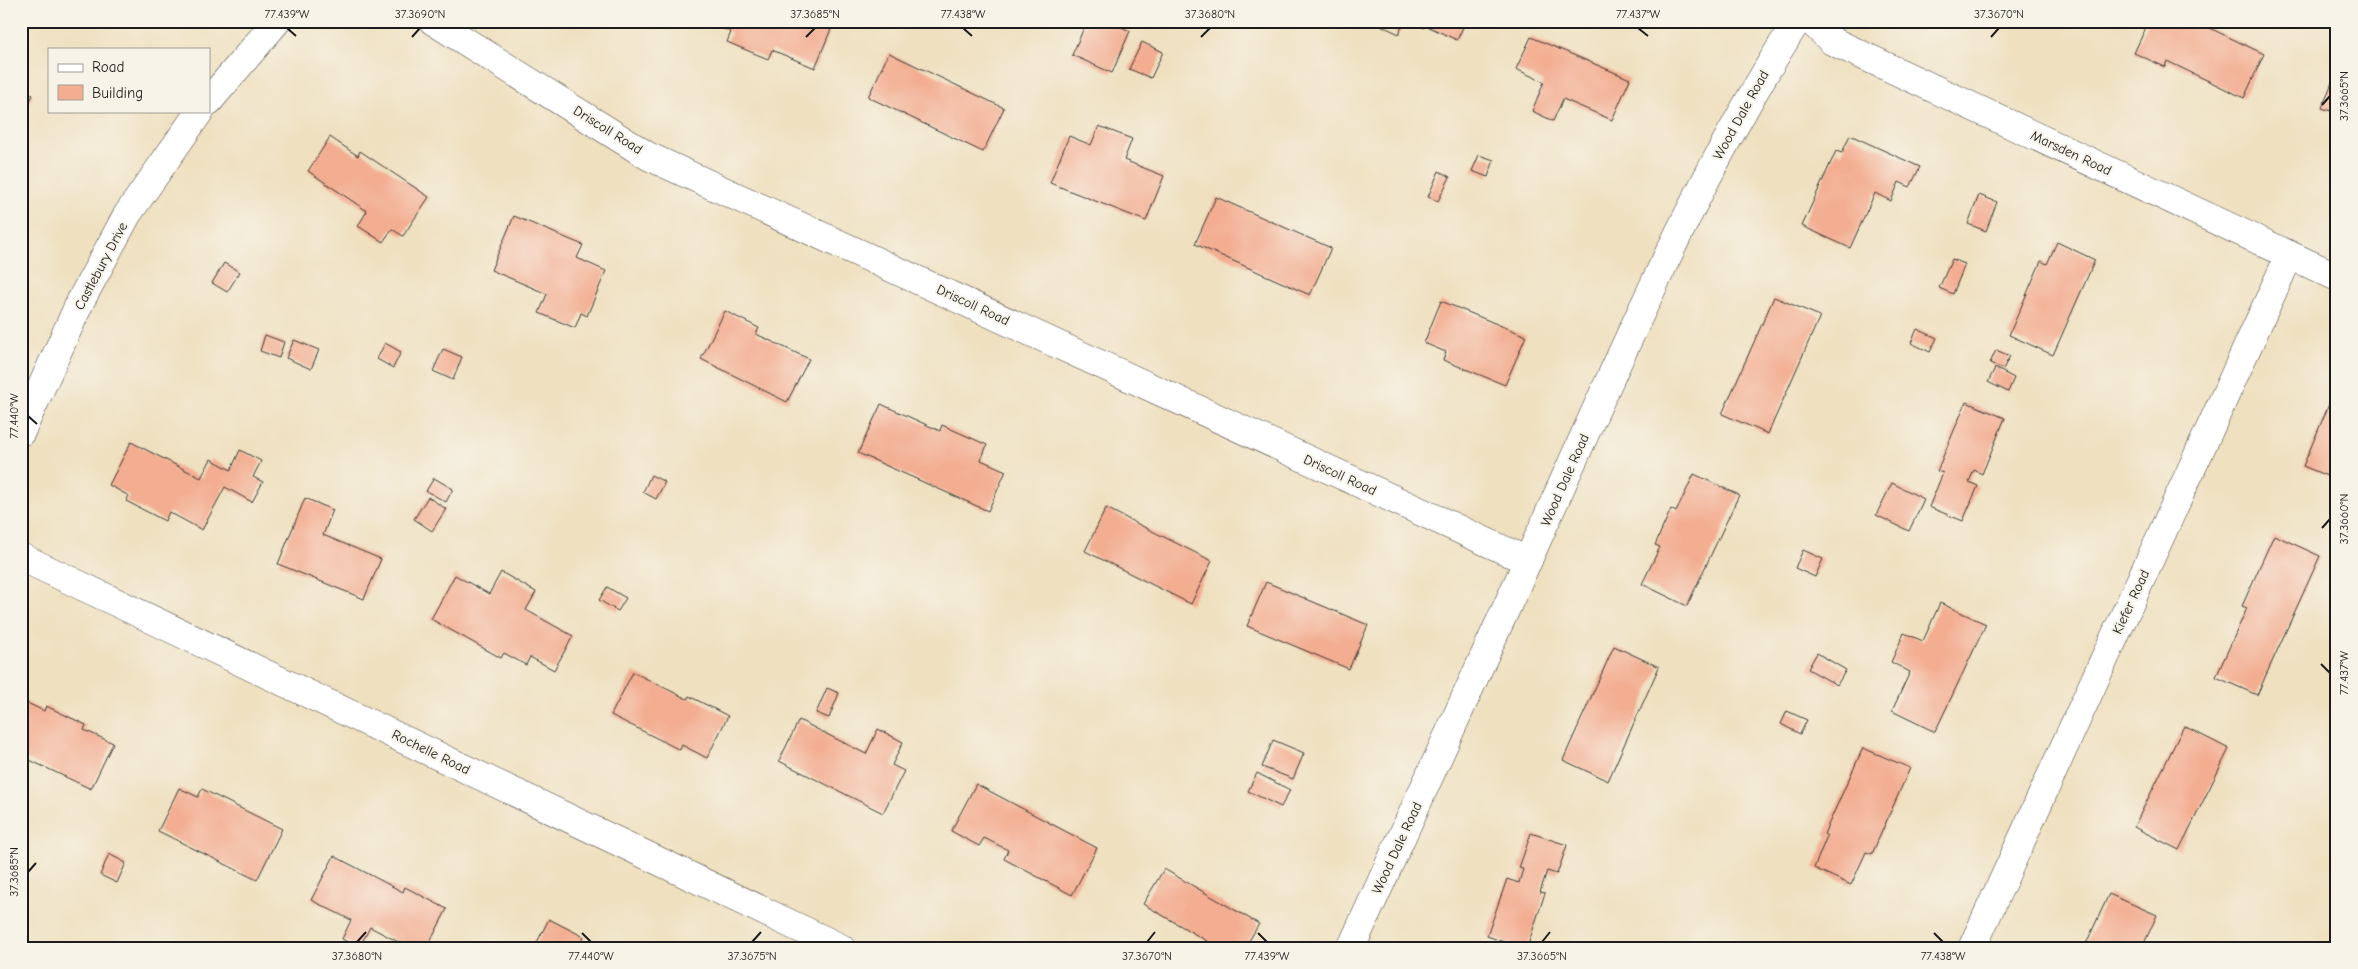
<svg xmlns="http://www.w3.org/2000/svg" width="2358" height="969" font-family="'Comic Neue',sans-serif">
<style>
.building{fill:#f3ad91}
.lines{fill:none;stroke-linecap:round;stroke-linejoin:round}
.street-casing{stroke:#3c3935;stroke-width:29}
.street{stroke:#fff;stroke-width:28}
.ticks{fill:none;stroke:#1c1c1c;stroke-width:2}
.labels{text-anchor:middle;dominant-baseline:central;stroke-width:4;stroke-linejoin:round;paint-order:stroke}
.street-label{font-size:14px;fill:#1c1c1c;stroke:#f7f3e8}
.neatline{fill:none;stroke:#1c1c1c;stroke-width:2}
.ticks-label{font-size:12px;text-anchor:middle;fill:#1c1c1c}
</style>
<rect width="100%" height="100%" fill="#f7f3e8"/>
<filter id="ink" filterUnits="userSpaceOnUse"><feTurbulence type="fractalNoise" baseFrequency=".02" numOctaves="2"/><feDisplacementMap in="SourceGraphic" scale="10" xChannelSelector="R" yChannelSelector="G"/><feConvolveMatrix kernelMatrix="1 2 1 2 8 2 1 2 1" color-interpolation-filters="sRGB"/></filter>
<filter id="wash" filterUnits="userSpaceOnUse"><feTurbulence type="fractalNoise" baseFrequency=".0096" numOctaves="4" result="noise"/><feDisplacementMap in="SourceGraphic" scale="20" xChannelSelector="R" yChannelSelector="G"/><feGaussianBlur stdDeviation="1.12" result="paint"/><feColorMatrix in="noise" values="0 0 0 0 0 0 0 0 0 0 0 0 0 0 0 0 0 1.4 0 .05"/><feComposite in="paint" operator="in"/></filter>
<g filter="url(#wash)">
<rect width="100%" height="100%" fill="#efe0c0"/>
<g id="blocks">
<g class="building">
<polygon points="705,21 812,21 831,29 815,68 772,50 768,59 727,42 731,32"/>
<polygon points="1087,21 1108,21 1130,31 1112,73 1072,55"/>
<polygon points="1380,21 1404,21 1399,34 1378,24"/>
<polygon points="1410,21 1466,21 1457,40 1425,25 1424,28"/>
<polygon points="2149,21 2195,21 2264,54 2244,98 2167,61 2165,67 2134,53"/>
<polygon points="1531,37 1630,79 1612,120 1563,99 1553,121 1532,111 1544,82 1516,69"/>
<polygon points="1142,42 1163,52 1151,78 1129,69"/>
<polygon points="889,53 1004,108 983,152 868,97"/>
<polygon points="2337,70 2337,113 2322,108"/>
<polygon points="21,89 33,95 21,118"/>
<polygon points="1099,126 1132,139 1124,160 1164,176 1146,221 1050,183 1069,136 1091,145"/>
<polygon points="1850,135 1920,167 1910,187 1899,182 1891,201 1875,193 1850,248 1802,226 1836,151 1842,153"/>
<polygon points="330,137 358,156 360,151 429,197 403,236 392,229 383,242 358,226 367,211 308,171"/>
<polygon points="1479,155 1494,160 1488,177 1472,171"/>
<polygon points="1439,171 1450,177 1438,201 1428,197"/>
<polygon points="1979,195 1997,202 1986,231 1968,224"/>
<polygon points="1216,197 1331,248 1310,295 1195,244"/>
<polygon points="514,216 583,245 577,258 606,271 587,316 581,313 575,328 539,313 547,294 491,270"/>
<polygon points="2057,242 2095,260 2053,355 2009,335 2041,261 2047,264"/>
<polygon points="1952,259 1965,264 1953,294 1939,288"/>
<polygon points="224,263 240,272 227,292 212,283"/>
<polygon points="1774,297 1820,316 1768,434 1722,414"/>
<polygon points="1441,301 1526,336 1505,385 1443,360 1446,352 1424,343"/>
<polygon points="725,311 759,328 756,334 809,359 787,402 701,359"/>
<polygon points="1917,329 1937,338 1930,352 1911,343"/>
<polygon points="265,335 284,342 279,358 260,351"/>
<polygon points="294,340 319,350 311,369 286,358"/>
<polygon points="385,343 401,352 393,368 377,359"/>
<polygon points="443,349 462,357 453,380 433,371"/>
<polygon points="1996,350 2010,356 2003,369 1990,363"/>
<polygon points="1995,368 2014,378 2008,392 1988,382"/>
<polygon points="2333,395 2337,397 2337,480 2303,466"/>
<polygon points="1966,402 2005,418 1982,474 1974,470 1969,482 1978,486 1963,521 1929,507 1943,473 1937,471"/>
<polygon points="881,404 940,431 942,425 987,445 981,460 1006,471 988,511 858,453"/>
<polygon points="131,442 201,478 211,459 231,470 240,450 261,461 253,477 263,482 252,502 225,487 202,530 169,512 165,521 126,501 129,496 109,485"/>
<polygon points="1694,474 1739,495 1687,606 1642,584 1660,547 1655,545 1671,509 1676,512"/>
<polygon points="651,475 665,482 656,499 643,492"/>
<polygon points="434,478 453,489 446,502 426,491"/>
<polygon points="1892,483 1924,499 1909,531 1876,515"/>
<polygon points="428,497 446,509 432,531 414,519"/>
<polygon points="305,498 333,510 323,535 381,559 364,599 278,564"/>
<polygon points="1106,508 1212,561 1191,604 1085,551"/>
<polygon points="2274,535 2320,556 2257,695 2216,677 2247,608 2242,606"/>
<polygon points="1803,550 1823,559 1815,577 1795,568"/>
<polygon points="501,572 536,592 526,610 573,636 554,670 530,657 526,665 504,653 501,658 431,619 455,575 489,594"/>
<polygon points="1266,582 1368,625 1349,669 1247,626"/>
<polygon points="607,587 626,598 618,611 599,600"/>
<polygon points="1940,603 1986,624 1935,732 1892,711 1910,672 1891,662 1904,633 1923,641"/>
<polygon points="1614,646 1659,667 1608,781 1563,760"/>
<polygon points="1817,653 1846,670 1837,685 1808,669"/>
<polygon points="633,672 687,699 689,696 728,716 707,758 682,745 680,750 611,715"/>
<polygon points="827,688 839,693 829,718 816,713"/>
<polygon points="21,700 44,711 46,706 86,725 84,730 113,743 91,789 21,756"/>
<polygon points="1787,711 1807,720 1800,734 1781,724"/>
<polygon points="799,720 866,754 878,729 903,742 892,765 904,771 883,813 779,761"/>
<polygon points="2184,726 2229,749 2179,850 2134,827"/>
<polygon points="1273,740 1304,753 1293,779 1262,767"/>
<polygon points="1863,748 1910,768 1872,854 1866,852 1851,885 1814,868 1827,836 1824,834"/>
<polygon points="1257,773 1290,790 1281,807 1248,791"/>
<polygon points="976,784 1097,848 1072,895 1004,859 1008,850 984,838 979,846 951,831"/>
<polygon points="179,788 198,797 202,789 282,829 257,880 158,831"/>
<polygon points="1531,833 1567,845 1557,874 1547,871 1540,892 1545,893 1527,948 1521,948 1487,936 1507,879 1519,883 1523,869 1519,868"/>
<polygon points="109,854 126,863 117,883 100,875"/>
<polygon points="334,856 403,892 405,887 447,909 427,948 410,948 370,927 359,948 342,939 351,920 311,900"/>
<polygon points="1164,869 1259,924 1245,948 1219,948 1143,904"/>
<polygon points="2109,894 2157,915 2142,948 2084,948"/>
<polygon points="549,919 584,937 580,943 589,948 534,948"/>
<polygon points="1767,942 1780,948 1764,948"/>
</g>
</g>
</g>
<g filter="url(#ink)">
<use href="#blocks" fill-opacity="0" stroke="#3c3935" stroke-width="1"/>
<g class="lines">
<defs>
<g id="street">
<polyline points="433,21 648,156 1528,561"/>
<polyline points="1811,21 1832,41 2337,277"/>
<polyline points="209,101 277,21"/>
<polyline points="21,432 81,300 127,215 200,111"/>
<polyline points="21,557 841,948"/>
<path d="M1351,948C1421,794 1492,641 1561,487C1633,328 1703,168 1797,21"/>
<polyline points="1972,948 2289,256"/>
</g>
</defs>
<use href="#street" class="street-casing"/>
<use href="#street" class="street"/>
</g>
</g>
<path class="ticks" d="M287,28L296,36M963,28L972,36M1638,28L1648,36M412,37L420,28M806,37L815,28M1201,37L1210,28M1991,37L1999,28M2322,105L2330,96M28,416L37,424M2322,528L2330,519M2321,664L2330,673M28,872L36,863M582,933L591,942M1258,933L1267,942M1934,933L1943,942M357,942L366,932M752,942L761,932M1147,942L1155,932M1542,942L1550,932"/>
<g class="labels">
<g class="street-label">
<text transform="translate(1741 115) rotate(-61)">Wood Dale Road</text>
<text transform="translate(608 130) rotate(32)">Driscoll Road</text>
<text transform="translate(2071 153) rotate(25)">Marsden Road</text>
<text transform="translate(101 266) rotate(-62)">Castlebury Drive</text>
<text transform="translate(973 305) rotate(25)">Driscoll Road</text>
<text transform="translate(1340 475) rotate(25)">Driscoll Road</text>
<text transform="translate(1565 480) rotate(-66)">Wood Dale Road</text>
<text transform="translate(2131 602) rotate(-65)">Kiefer Road</text>
<text transform="translate(431 752) rotate(26)">Rochelle Road</text>
<text transform="translate(1397 848) rotate(-65)">Wood Dale Road</text>
</g>
</g>
<rect width="2358" height="969" fill="none" stroke="#f7f3e8" stroke-width="55"/>
<rect x="48" y="48" width="162" height="65" fill="#f7f3e8" stroke="#9f9d96"/>
<rect x="58" y="64" width="25" height="8" fill="#ffffff" stroke="#9f9d96"/>
<text x="92" y="72" font-size="15" fill="#1c1c1c">Road</text>
<rect x="58" y="85" width="25" height="15" fill="#f3ad91" stroke="#9f9d96"/>
<text x="92" y="98" font-size="15" fill="#1c1c1c">Building</text>
<rect x="28" y="28" width="2302" height="914" class="neatline"/>
<g class="ticks-label">
<text x="287" y="18">77.439°W</text>
<text x="420" y="18">37.3690°N</text>
<text x="815" y="18">37.3685°N</text>
<text x="963" y="18">77.438°W</text>
<text x="1210" y="18">37.3680°N</text>
<text x="1638" y="18">77.437°W</text>
<text x="1999" y="18">37.3670°N</text>
<text transform="translate(2344 96) rotate(-90)" y="4">37.3665°N</text>
<text transform="translate(14 416) rotate(-90)" y="4">77.440°W</text>
<text transform="translate(2344 519) rotate(-90)" y="4">37.3660°N</text>
<text transform="translate(2344 673) rotate(-90)" y="4">77.437°W</text>
<text transform="translate(14 872) rotate(-90)" y="4">37.3685°N</text>
<text x="357" y="960">37.3680°N</text>
<text x="591" y="960">77.440°W</text>
<text x="752" y="960">37.3675°N</text>
<text x="1147" y="960">37.3670°N</text>
<text x="1267" y="960">77.439°W</text>
<text x="1542" y="960">37.3665°N</text>
<text x="1943" y="960">77.438°W</text>
</g>
</svg>
